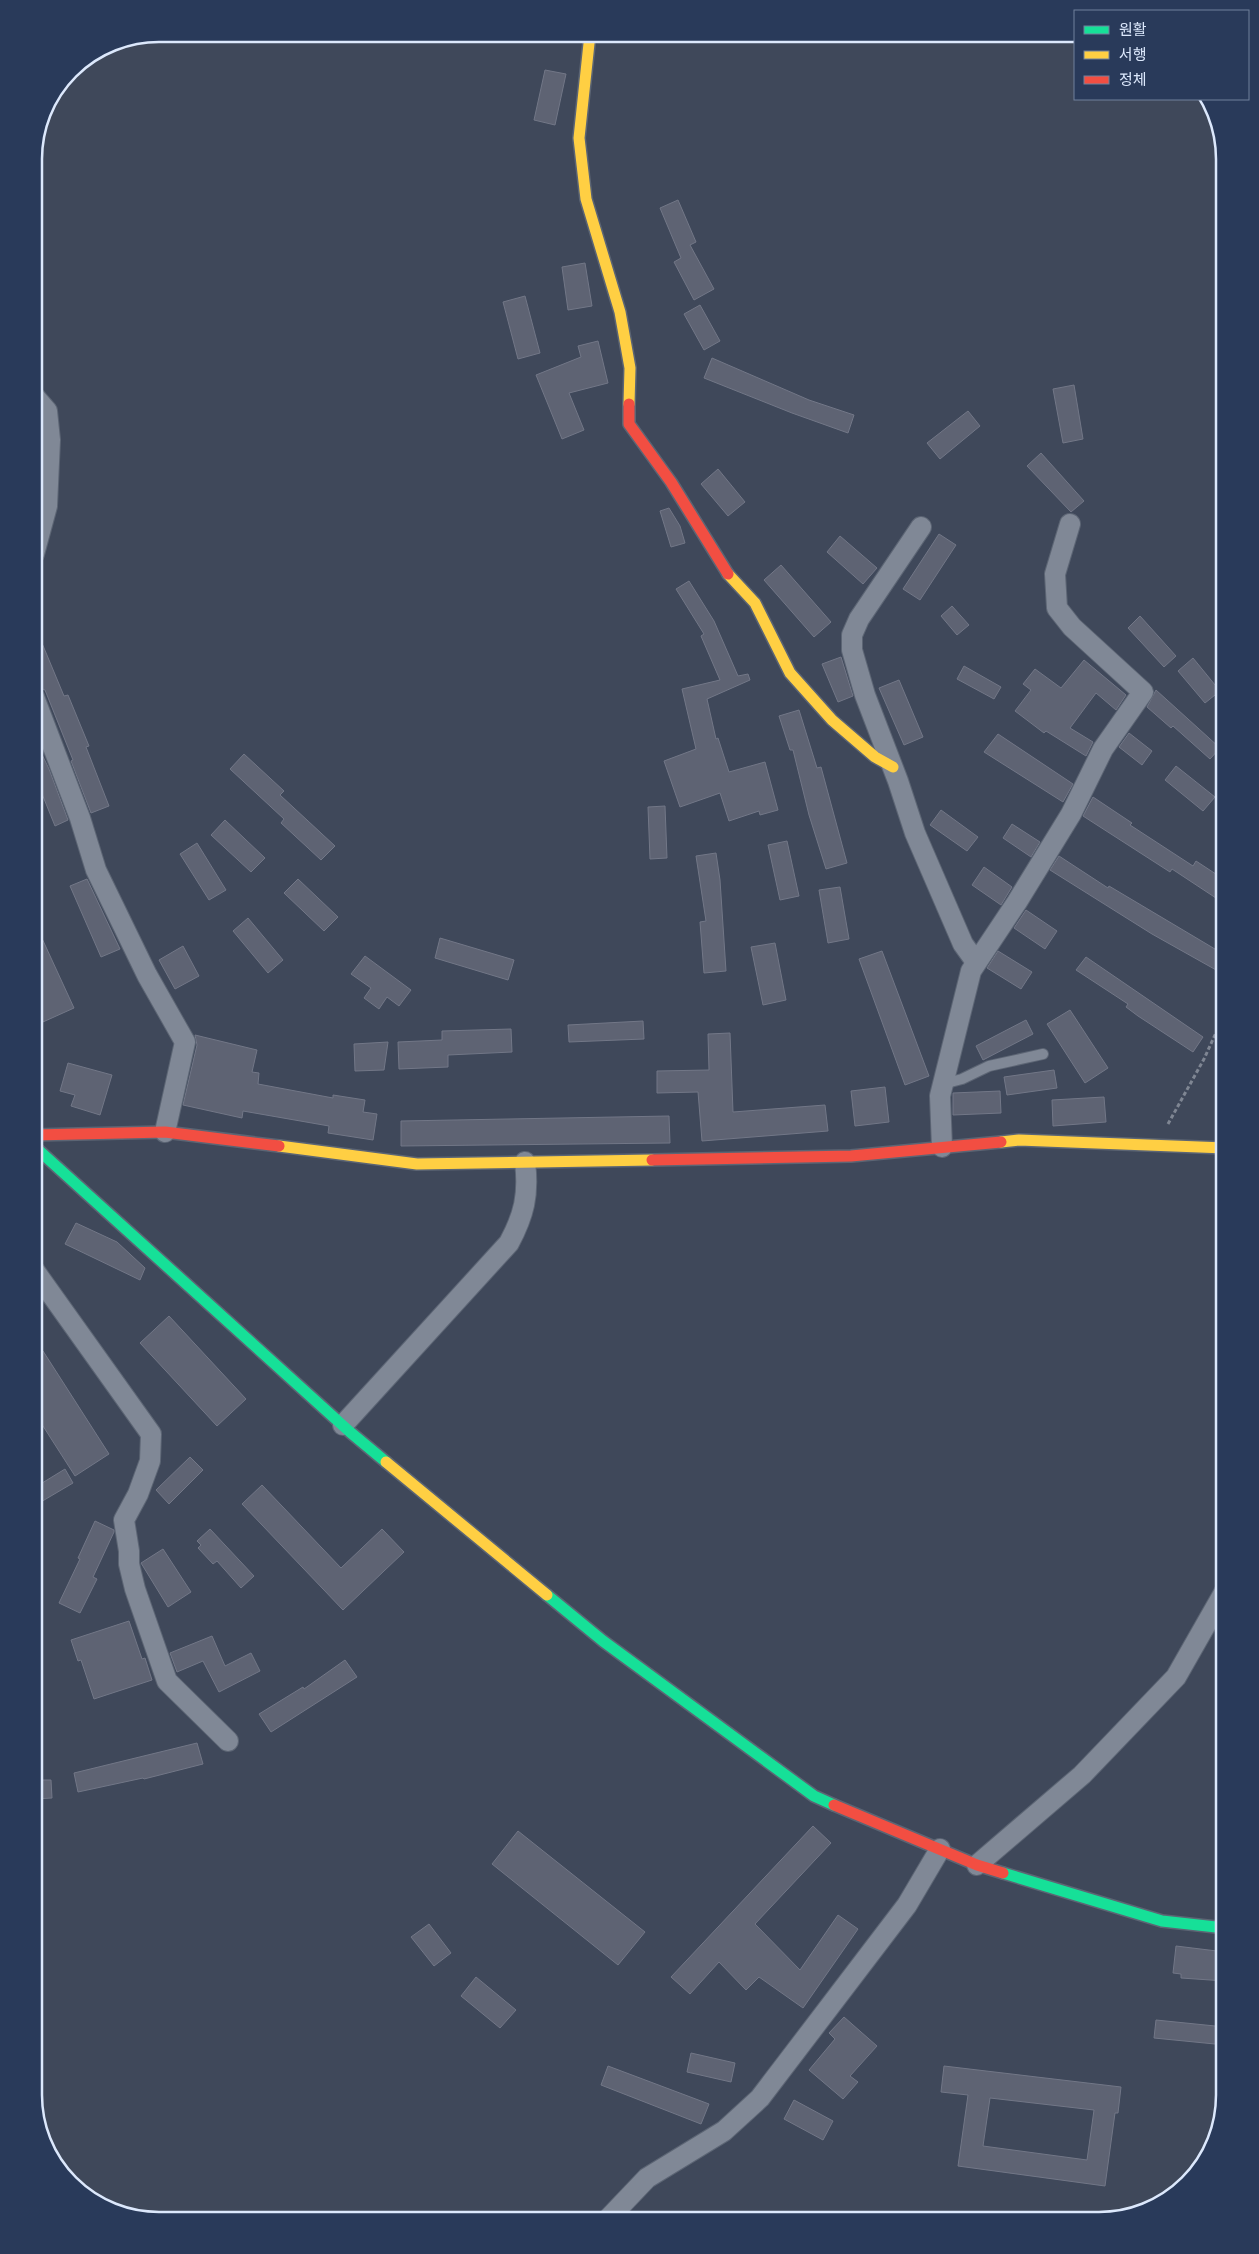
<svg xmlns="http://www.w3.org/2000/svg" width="1259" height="2254" font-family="'IBM Plex Sans','Noto Sans KR',sans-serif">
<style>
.building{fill:#5e6373;stroke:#727787;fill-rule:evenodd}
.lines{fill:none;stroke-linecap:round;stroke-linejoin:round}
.lane-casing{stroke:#5c6574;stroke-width:12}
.street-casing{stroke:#5c6574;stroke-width:22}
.fast-casing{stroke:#5c6574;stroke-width:14}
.slow-casing{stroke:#5c6574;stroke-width:14}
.jam-casing{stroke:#5c6574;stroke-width:14}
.path{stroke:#7f8693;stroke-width:3;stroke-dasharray:4 2.5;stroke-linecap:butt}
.lane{stroke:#808896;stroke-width:10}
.street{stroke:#808896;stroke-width:20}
.fast{stroke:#16e098;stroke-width:11}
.slow{stroke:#ffcf43;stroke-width:11}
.jam{stroke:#f24e42;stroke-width:11}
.rim{fill:none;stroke:#dce8fc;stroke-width:2.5}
</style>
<rect width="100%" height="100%" fill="#3f485a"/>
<g class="building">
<polygon points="545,70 566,74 555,125 534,120"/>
<polygon points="678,200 696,242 690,245 714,289 694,300 674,262 681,258 660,208"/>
<polygon points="585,263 592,306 568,310 562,267"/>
<polygon points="525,296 540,353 518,359 503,302"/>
<polygon points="700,305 720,341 704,350 684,314"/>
<polygon points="598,341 608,383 569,393 584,430 562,439 536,375 581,357 578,346"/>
<polygon points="712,358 809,400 854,415 848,433 792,413 704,378"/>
<polygon points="1074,385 1083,439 1063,443 1053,389"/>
<polygon points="968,411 980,426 940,459 927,443"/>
<polygon points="1041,453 1084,501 1071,512 1027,466"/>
<polygon points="718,469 745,502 728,516 701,484"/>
<polygon points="669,508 680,526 685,543 671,547 660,511"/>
<polygon points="939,534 956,545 920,600 903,589"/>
<polygon points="840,536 877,568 863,584 827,552"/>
<polygon points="781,565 831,622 814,637 764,580"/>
<polygon points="689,581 714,621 738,676 748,674 750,680 707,699 716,739 718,738 729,772 765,762 778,810 760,815 759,811 729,821 720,793 680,807 664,761 696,749 682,689 720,680 701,636 704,634 676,589"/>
<polygon points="952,606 969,625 957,635 941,616"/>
<polygon points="1140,616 1176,656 1164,667 1128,628"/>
<polygon points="34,624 64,696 68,695 89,746 86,747 109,806 91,813 71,761 73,760 45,690 34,685"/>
<polygon points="841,657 853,696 838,702 822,664"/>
<polygon points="1193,658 1220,691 1205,703 1178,671"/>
<polygon points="1084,660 1126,695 1116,710 1096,693 1070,728 1093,742 1086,756 1046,731 1044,733 1015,711 1031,690 1023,684 1035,669 1061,688"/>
<polygon points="964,666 1001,687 994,699 957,679"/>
<polygon points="899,680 923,737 904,745 879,688"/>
<polygon points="1156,690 1220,748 1210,759 1173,726 1171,728 1147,707"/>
<polygon points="799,710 817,768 821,767 847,863 826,869 809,815 793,750 790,750 779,716"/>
<polygon points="1129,733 1152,751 1142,765 1119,747"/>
<polygon points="998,734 1073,784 1063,802 984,752"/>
<polygon points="34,738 49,769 68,820 55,826 34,774"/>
<polygon points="244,754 284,791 280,795 335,846 321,860 281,823 284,819 230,769"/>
<polygon points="1176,766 1215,797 1203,811 1165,780"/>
<polygon points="1093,797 1132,823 1130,825 1193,866 1196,861 1225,880 1225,904 1172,869 1170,872 1083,816"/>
<polygon points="665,806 667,858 650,859 648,807"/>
<polygon points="941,810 978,837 967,851 930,825"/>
<polygon points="225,820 265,858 251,872 211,835"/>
<polygon points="1012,824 1040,842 1031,857 1003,838"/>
<polygon points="787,841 799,896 780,900 768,845"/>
<polygon points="197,843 226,890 209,900 180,854"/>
<polygon points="716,853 720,880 726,971 704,973 700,922 706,921 696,856"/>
<polygon points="1059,856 1108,888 1109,886 1225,955 1225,975 1152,934 1050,870"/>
<polygon points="984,867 1012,887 1001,905 972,885"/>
<polygon points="87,879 120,949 101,957 70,886"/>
<polygon points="298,879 338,917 324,931 284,893"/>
<polygon points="840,887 849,939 828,943 819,890"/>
<polygon points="1026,910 1057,931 1045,949 1014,928"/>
<polygon points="248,918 283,960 268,973 233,931"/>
<polygon points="34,921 74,1008 34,1026"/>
<polygon points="440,938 514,960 508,980 435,958"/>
<polygon points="775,943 786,1000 763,1005 751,947"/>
<polygon points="183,946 199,976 175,989 159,960"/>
<polygon points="882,951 929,1076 905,1085 859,959"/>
<polygon points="998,951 1032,972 1021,989 987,968"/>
<polygon points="365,956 411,990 399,1006 387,997 379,1009 364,998 371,988 351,974"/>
<polygon points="1086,957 1203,1037 1193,1052 1138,1016 1126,1007 1128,1004 1076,970"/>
<polygon points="1070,1010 1108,1068 1085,1083 1047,1024"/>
<polygon points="1026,1020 1033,1034 983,1060 976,1046"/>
<polygon points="643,1021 644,1039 569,1042 568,1025"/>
<polygon points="511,1029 512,1052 448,1055 448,1067 399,1069 398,1042 442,1040 442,1031"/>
<polygon points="730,1033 733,1112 825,1105 828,1131 702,1141 698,1092 657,1093 657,1071 709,1070 708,1034"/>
<polygon points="195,1035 257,1050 252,1072 259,1073 258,1084 333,1098 333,1095 365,1100 363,1112 377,1114 373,1140 328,1133 329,1126 243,1111 242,1118 183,1105 197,1045"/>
<polygon points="388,1042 384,1070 355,1071 354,1044"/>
<polygon points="68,1063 112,1075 100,1115 71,1106 75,1095 60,1091"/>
<polygon points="1054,1070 1057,1088 1007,1095 1004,1077"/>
<polygon points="885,1087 889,1122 855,1126 851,1091"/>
<polygon points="1000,1091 1001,1113 953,1115 953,1093"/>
<polygon points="1104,1097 1106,1122 1053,1126 1052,1100"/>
<polygon points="669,1116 670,1143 401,1146 401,1121"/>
<polygon points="76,1223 117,1242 145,1268 140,1280 65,1244"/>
<polygon points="169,1316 246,1399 217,1426 140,1343"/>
<polygon points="43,1351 109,1454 75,1476 34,1412 34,1357"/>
<polygon points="190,1457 203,1470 169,1504 156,1490"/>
<polygon points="65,1469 73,1483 34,1506 34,1488"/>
<polygon points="262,1485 341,1568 382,1529 404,1552 343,1610 242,1504"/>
<polygon points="95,1521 114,1530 114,1532 93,1577 97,1579 80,1613 59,1603 80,1559 78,1558"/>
<polygon points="210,1529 254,1576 241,1588 217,1561 213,1564 198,1548 201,1545 197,1541"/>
<polygon points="163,1549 191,1592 168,1607 141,1563"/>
<polygon points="129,1621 142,1659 145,1658 152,1680 94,1699 81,1660 78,1661 71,1640"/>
<polygon points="212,1636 225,1666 251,1653 260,1671 219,1692 203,1661 177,1672 170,1653"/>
<polygon points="345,1660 357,1677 271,1732 259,1714 303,1687 304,1689"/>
<polygon points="197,1743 203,1764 144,1779 143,1778 78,1792 74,1773"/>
<polygon points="34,1780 51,1780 52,1798 34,1799"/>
<polygon points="813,1826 831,1843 755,1924 800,1970 838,1915 858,1929 803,2008 759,1977 746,1990 719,1962 690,1994 671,1977"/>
<polygon points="518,1831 645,1932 618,1965 492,1864"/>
<polygon points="429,1924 451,1953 434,1966 411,1937"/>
<polygon points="1176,1946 1225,1952 1225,1981 1181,1978 1181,1974 1173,1973"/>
<polygon points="476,1977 516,2010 500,2028 461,1996"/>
<polygon points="844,2017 877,2046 850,2076 858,2082 843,2099 809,2070 835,2039 829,2033"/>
<polygon points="1156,2020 1225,2027 1225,2045 1154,2038"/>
<polygon points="691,2053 735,2063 731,2082 687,2072"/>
<polygon points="608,2066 709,2104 701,2124 601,2085"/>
<path d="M944,2066L1121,2087L1118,2113H1115L1105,2186L958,2166L968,2095L941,2092ZM990,2098L1094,2110L1087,2160L983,2146Z"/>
<polygon points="794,2100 833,2121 823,2140 784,2119"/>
</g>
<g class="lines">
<defs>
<polyline id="lane" points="943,1084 962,1079 989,1066 1043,1054"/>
<g id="street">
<polyline points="921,527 859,619 852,635 852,650 865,695 898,781 915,833 963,944 976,962"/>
<polyline points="34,554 47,506 50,440 47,411 34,396"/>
<polyline points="34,697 80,818 96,870 147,975 185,1042 165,1132"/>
<polyline points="942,1147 940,1096 971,971 1017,902 1071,814 1103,749 1143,692 1072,627 1057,608 1055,574 1070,524"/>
<polyline points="34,1270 151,1434 150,1461 138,1494 124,1520 129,1551 129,1564 135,1589 167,1681 228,1741"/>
<path d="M343,1425L509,1243C524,1215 529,1195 525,1162"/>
<polyline points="977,1865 1082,1775 1176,1677 1225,1591"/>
<polyline points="607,2220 647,2178 724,2131 760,2098 907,1905 940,1849"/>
</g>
<g id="fast">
<polyline points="34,1146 350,1432 386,1462"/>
<polyline points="547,1595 603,1641 814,1796 834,1805"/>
<polyline points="1003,1873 1162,1921 1225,1928"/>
</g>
<g id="slow">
<polyline points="590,34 579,138 586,199 620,312 630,368 629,404"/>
<polyline points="728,574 755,603 790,673 832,720 875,757 893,767"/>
<polyline points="1001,1142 1019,1140 1225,1148"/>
<polyline points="279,1146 417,1164 652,1160"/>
<polyline points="386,1462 547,1595"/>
</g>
<g id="jam">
<polyline points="629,404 629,424 671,482 728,574"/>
<polyline points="34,1135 165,1132 279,1146"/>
<polyline points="652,1160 851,1156 1001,1142"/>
<polyline points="834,1805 977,1865 1003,1873"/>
</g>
</defs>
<use href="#lane" class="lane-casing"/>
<use href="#street" class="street-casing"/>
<use href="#fast" class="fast-casing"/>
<use href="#slow" class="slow-casing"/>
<use href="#jam" class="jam-casing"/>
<polyline class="path" points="1168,1124 1204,1059 1225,1013"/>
<use href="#lane" class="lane"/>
<use href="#street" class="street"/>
<use href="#fast" class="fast"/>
<use href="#slow" class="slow"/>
<use href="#jam" class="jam"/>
</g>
<path d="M0 0H1259V2254H0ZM159 42H1099A117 117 0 0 1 1216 159V2095A117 117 0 0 1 1099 2212H159A117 117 0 0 1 42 2095V159A117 117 0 0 1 159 42Z" fill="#293a5a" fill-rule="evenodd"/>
<path class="rim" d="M159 42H1099A117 117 0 0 1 1216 159V2095A117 117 0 0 1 1099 2212H159A117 117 0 0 1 42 2095V159A117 117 0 0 1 159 42Z"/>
<rect x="1074" y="10" width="175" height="90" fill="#293a5a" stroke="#71809b"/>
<rect x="1084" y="26" width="25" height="8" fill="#16e098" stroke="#71809b"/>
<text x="1119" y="35" font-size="15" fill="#dce8fc">원활</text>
<rect x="1084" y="51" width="25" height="8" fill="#ffcf43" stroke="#71809b"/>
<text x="1119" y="60" font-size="15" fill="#dce8fc">서행</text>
<rect x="1084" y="76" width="25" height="8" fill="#f24e42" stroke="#71809b"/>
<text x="1119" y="85" font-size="15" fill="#dce8fc">정체</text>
</svg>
